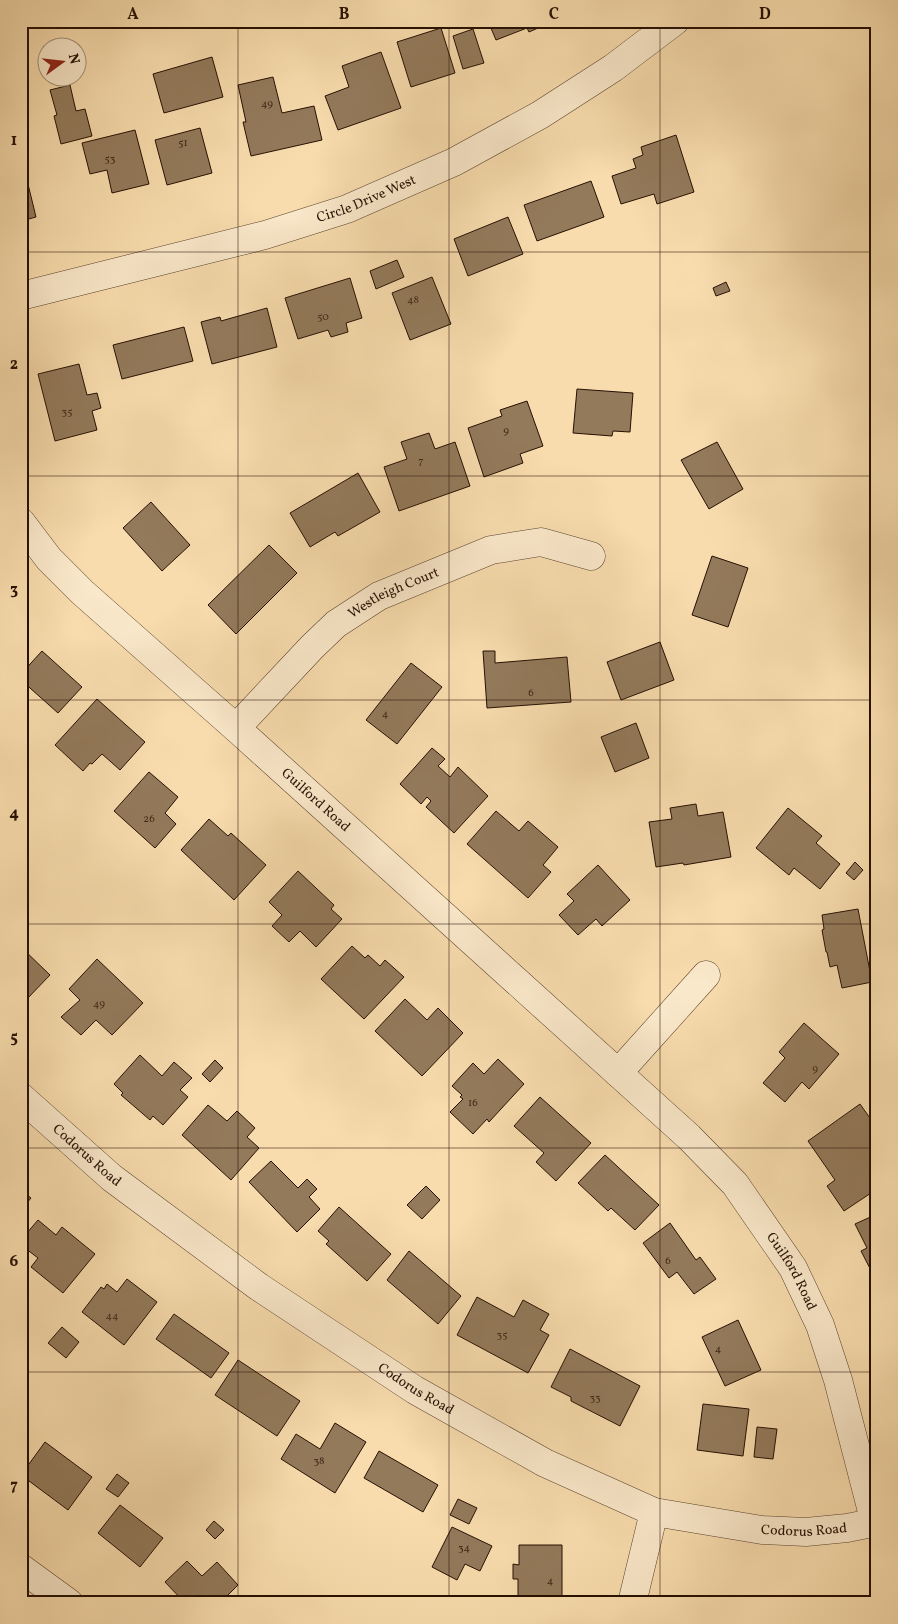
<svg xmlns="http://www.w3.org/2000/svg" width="898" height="1624" font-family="Vollkorn,serif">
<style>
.building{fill:#937a5b;stroke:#261003}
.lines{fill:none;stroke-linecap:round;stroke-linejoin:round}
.minor-casing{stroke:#5a432e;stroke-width:29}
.minor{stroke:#fae8ca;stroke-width:28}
.grid{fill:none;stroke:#261003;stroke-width:1;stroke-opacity:0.55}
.labels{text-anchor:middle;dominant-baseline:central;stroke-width:4.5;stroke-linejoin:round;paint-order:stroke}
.number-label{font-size:11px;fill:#412a19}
.street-label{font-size:14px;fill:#261003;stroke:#fae8ca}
.neatline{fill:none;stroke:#261003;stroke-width:2}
.grid-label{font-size:16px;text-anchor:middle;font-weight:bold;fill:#261003}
</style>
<rect width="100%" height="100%" fill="#f8dcad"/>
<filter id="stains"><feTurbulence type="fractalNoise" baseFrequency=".004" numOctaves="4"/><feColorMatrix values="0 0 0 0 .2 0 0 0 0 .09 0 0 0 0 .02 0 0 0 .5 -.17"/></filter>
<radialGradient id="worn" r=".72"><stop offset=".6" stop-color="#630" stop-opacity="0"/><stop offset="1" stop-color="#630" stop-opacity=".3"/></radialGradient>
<g class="building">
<polygon points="488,21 554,21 529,32 527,28 496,40"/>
<polygon points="441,28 455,73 411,87 397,42"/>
<polygon points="473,29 484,63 463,69 453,36"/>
<polygon points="381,52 401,108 338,130 325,96 349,87 342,66"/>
<polygon points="212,57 223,97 164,113 153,74"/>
<polygon points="273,77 282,113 314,106 322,140 251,156 243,122 246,122 238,85"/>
<polygon points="70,85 76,111 85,109 92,136 61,144 54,116 57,115 50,90"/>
<polygon points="200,128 212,173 167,185 155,140"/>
<polygon points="135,130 149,184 112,193 107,170 90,174 82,143"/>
<polygon points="676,135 694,192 657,204 654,194 621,204 612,176 636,168 633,159 643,155 641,147"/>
<polygon points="26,176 36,217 21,221 21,177"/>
<polygon points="591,181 604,217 537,241 524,205"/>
<polygon points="508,217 523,254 468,276 454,239"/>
<polygon points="397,260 404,277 376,289 370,271"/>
<polygon points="432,277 451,324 410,340 392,293"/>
<polygon points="350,278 362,318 346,323 348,332 331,337 328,330 298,339 285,298"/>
<polygon points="726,282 730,291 716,296 713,288"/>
<polygon points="267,308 277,347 212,364 201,322 220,317 221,321"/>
<polygon points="184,327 193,361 122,379 113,345"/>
<polygon points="79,364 87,395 97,393 101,408 92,411 97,430 55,441 38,374"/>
<polygon points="577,389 633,393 630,432 613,431 612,436 573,433"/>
<polygon points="527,401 543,446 520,454 523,463 484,477 468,428 502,416 500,410"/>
<polygon points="429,433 435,449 455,442 470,486 399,511 384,467 407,459 401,442"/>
<polygon points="717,442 743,489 709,509 681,460"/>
<polygon points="358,473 380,512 338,536 335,532 310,547 290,513"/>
<polygon points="151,502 190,545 162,571 123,528"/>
<polygon points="269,545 297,573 236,634 208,605"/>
<polygon points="712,556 748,568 728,627 692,615"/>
<polygon points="660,642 674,680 621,700 607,662"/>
<polygon points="42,651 82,687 58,713 21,680 21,674"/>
<polygon points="483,651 495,651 495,663 567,657 571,702 487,708"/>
<polygon points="411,663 442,687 397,744 366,720"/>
<polygon points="97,699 145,742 120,770 102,754 92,764 90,763 83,771 55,745"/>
<polygon points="636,723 649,758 615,772 601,737"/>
<polygon points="432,748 445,759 438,766 450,777 458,767 488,796 454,833 426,807 431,801 427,797 421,804 400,784"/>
<polygon points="149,772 178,797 165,813 176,824 155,848 114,811"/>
<polygon points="696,804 698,816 723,812 731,857 684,865 683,863 656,867 649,822 672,819 670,808"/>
<polygon points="788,808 822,836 816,843 840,864 820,889 794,868 789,875 756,848"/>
<polygon points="496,811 519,831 528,821 558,847 543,865 551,872 528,898 467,844"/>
<polygon points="209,819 228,836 231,833 266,865 234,900 181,850"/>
<polygon points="855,862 863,870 854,880 846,873"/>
<polygon points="598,865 630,900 602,926 596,919 578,935 559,915 574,901 567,894"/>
<polygon points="298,871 334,905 331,909 342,919 316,947 300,931 289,942 272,926 282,915 269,902"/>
<polygon points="858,909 872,982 842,988 837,965 830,967 827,952 826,952 822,930 824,929 822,915"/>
<polygon points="352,946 365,958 368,955 380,966 385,960 404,977 364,1019 321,979"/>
<polygon points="21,947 50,975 26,1000 21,995"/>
<polygon points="97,959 143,1003 112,1035 96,1020 81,1035 61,1017 80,1000 69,989"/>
<polygon points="405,999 427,1020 438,1008 463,1033 422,1076 375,1031"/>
<polygon points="804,1023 839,1054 809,1089 802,1082 785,1102 763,1083 785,1058 779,1052"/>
<polygon points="140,1055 162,1076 174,1062 192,1078 180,1090 188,1097 163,1125 153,1116 150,1120 121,1095 123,1093 114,1084"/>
<polygon points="498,1059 524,1084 489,1122 487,1119 473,1134 450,1112 463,1099 460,1097 462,1095 452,1086 473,1063 484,1074"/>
<polygon points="215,1060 223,1068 210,1082 202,1074"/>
<polygon points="540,1097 591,1143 556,1181 536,1162 544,1153 514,1126"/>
<polygon points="860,1104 877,1128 877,1189 844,1211 827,1186 835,1180 808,1141"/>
<polygon points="208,1105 227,1121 237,1111 255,1128 247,1137 259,1148 231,1180 182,1135"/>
<polygon points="605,1155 659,1205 635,1230 611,1208 608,1211 578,1183"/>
<polygon points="271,1161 298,1188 307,1179 317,1189 309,1197 320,1209 297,1232 249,1182"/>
<polygon points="426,1186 440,1200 422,1219 407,1205"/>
<polygon points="21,1190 31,1198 21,1210"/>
<polygon points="339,1207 391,1254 367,1281 326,1244 329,1241 318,1231"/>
<polygon points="877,1214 877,1282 861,1251 867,1248 855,1224"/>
<polygon points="38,1220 56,1235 62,1227 95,1254 63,1293 31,1267 38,1258 21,1245 21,1240"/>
<polygon points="670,1223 696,1260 700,1257 716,1279 694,1294 677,1272 669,1278 643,1243"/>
<polygon points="409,1251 461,1296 438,1324 387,1280"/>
<polygon points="127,1279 157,1302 124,1345 82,1312 101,1287 104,1289 107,1284 117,1292"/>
<polygon points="477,1297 514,1317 523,1300 549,1314 540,1330 549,1335 528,1373 457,1335"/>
<polygon points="174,1314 229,1353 211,1378 156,1339"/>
<polygon points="738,1320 761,1370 725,1386 702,1337"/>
<polygon points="62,1327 79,1342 66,1358 48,1343"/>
<polygon points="570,1349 640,1386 620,1426 571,1401 571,1397 551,1387"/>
<polygon points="238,1360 300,1401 277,1436 215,1395"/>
<polygon points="703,1404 749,1409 743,1456 697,1450"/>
<polygon points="335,1423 366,1442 335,1493 281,1459 296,1434 320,1449"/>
<polygon points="757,1427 777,1429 773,1459 754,1457"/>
<polygon points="45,1442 92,1477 68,1510 21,1475"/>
<polygon points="379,1451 438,1485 423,1512 364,1478"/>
<polygon points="117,1474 129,1483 118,1497 106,1489"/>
<polygon points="458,1499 477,1508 469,1524 450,1515"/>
<polygon points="120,1505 163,1538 140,1567 98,1533"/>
<polygon points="214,1521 224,1530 215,1539 206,1530"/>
<polygon points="452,1527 492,1546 480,1571 465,1564 457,1580 432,1567"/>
<polygon points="519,1545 562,1545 562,1603 518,1603 518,1579 513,1579 513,1564 519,1565"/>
<polygon points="187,1561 202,1576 217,1562 238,1585 225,1598 230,1603 185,1603 165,1582"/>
</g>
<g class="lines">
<defs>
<g id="minor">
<path id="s1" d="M21,296L265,235L347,209L454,162L540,115L613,68L675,21"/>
<path id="s2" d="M21,522L49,559L82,592L236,728L689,1137L735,1184L793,1268L820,1325L838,1380L875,1523"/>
<path id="s3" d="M236,728L312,647L336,624L379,596L491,550L541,542L591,556"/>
<polyline points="618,1073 706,975"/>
<path id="s4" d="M21,1097L112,1178L259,1287L415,1390L545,1463L654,1512L762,1530L806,1532L847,1528L877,1522"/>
<polyline points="21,1568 69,1603"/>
<polyline points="632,1603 654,1512"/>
</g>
</defs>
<use href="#minor" class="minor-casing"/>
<use href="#minor" class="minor"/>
</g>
<path class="grid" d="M238,21V1603M449,21V1603M660,21V1603M21,252H877M21,476H877M21,700H877M21,924H877M21,1148H877M21,1372H877"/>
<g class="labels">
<g class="number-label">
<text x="267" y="104">49</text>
<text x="183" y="143">51</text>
<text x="110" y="159">53</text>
<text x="413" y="300">48</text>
<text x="323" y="317">50</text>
<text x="67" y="412">35</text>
<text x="506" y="431">9</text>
<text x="421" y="461">7</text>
<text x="531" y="693">6</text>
<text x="385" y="714">4</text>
<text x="149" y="819">26</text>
<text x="99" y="1004">49</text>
<text x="815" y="1069">9</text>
<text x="473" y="1103">16</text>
<text x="668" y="1261">6</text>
<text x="112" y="1316">44</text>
<text x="502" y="1335">35</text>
<text x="718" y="1349">4</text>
<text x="595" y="1398">33</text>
<text x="319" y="1461">38</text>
<text x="464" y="1548">34</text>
<text x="550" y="1581">4</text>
</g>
<g class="street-label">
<text stroke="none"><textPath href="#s1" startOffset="359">Circle Drive West</textPath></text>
<text stroke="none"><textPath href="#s3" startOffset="210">Westleigh Court</textPath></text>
<text stroke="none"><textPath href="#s2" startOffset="406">Guilford Road</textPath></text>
<text stroke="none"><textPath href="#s4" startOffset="88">Codorus Road</textPath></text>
<text stroke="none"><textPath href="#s2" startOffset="1079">Guilford Road</textPath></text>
<text stroke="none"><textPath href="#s4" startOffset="492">Codorus Road</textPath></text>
<text stroke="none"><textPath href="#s4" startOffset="912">Codorus Road</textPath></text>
</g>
</g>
<rect width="898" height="1624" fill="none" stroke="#f8dcad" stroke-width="55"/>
<g transform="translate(62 62) rotate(75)"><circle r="24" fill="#fae8ca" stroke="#a5927a"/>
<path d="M0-4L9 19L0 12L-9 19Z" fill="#8f2418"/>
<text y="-8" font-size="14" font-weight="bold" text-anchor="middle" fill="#261003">N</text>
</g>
<rect x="28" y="28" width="842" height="1568" class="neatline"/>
<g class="grid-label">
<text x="133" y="19">A</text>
<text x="344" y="19">B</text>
<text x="554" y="19">C</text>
<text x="765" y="19">D</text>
<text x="14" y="145">1</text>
<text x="14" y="369">2</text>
<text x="14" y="594">3</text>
<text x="14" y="818">4</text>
<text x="14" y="1042">5</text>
<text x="14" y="1266">6</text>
<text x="14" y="1490">7</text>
</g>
<rect width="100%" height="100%" filter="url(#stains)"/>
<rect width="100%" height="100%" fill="url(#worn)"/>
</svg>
